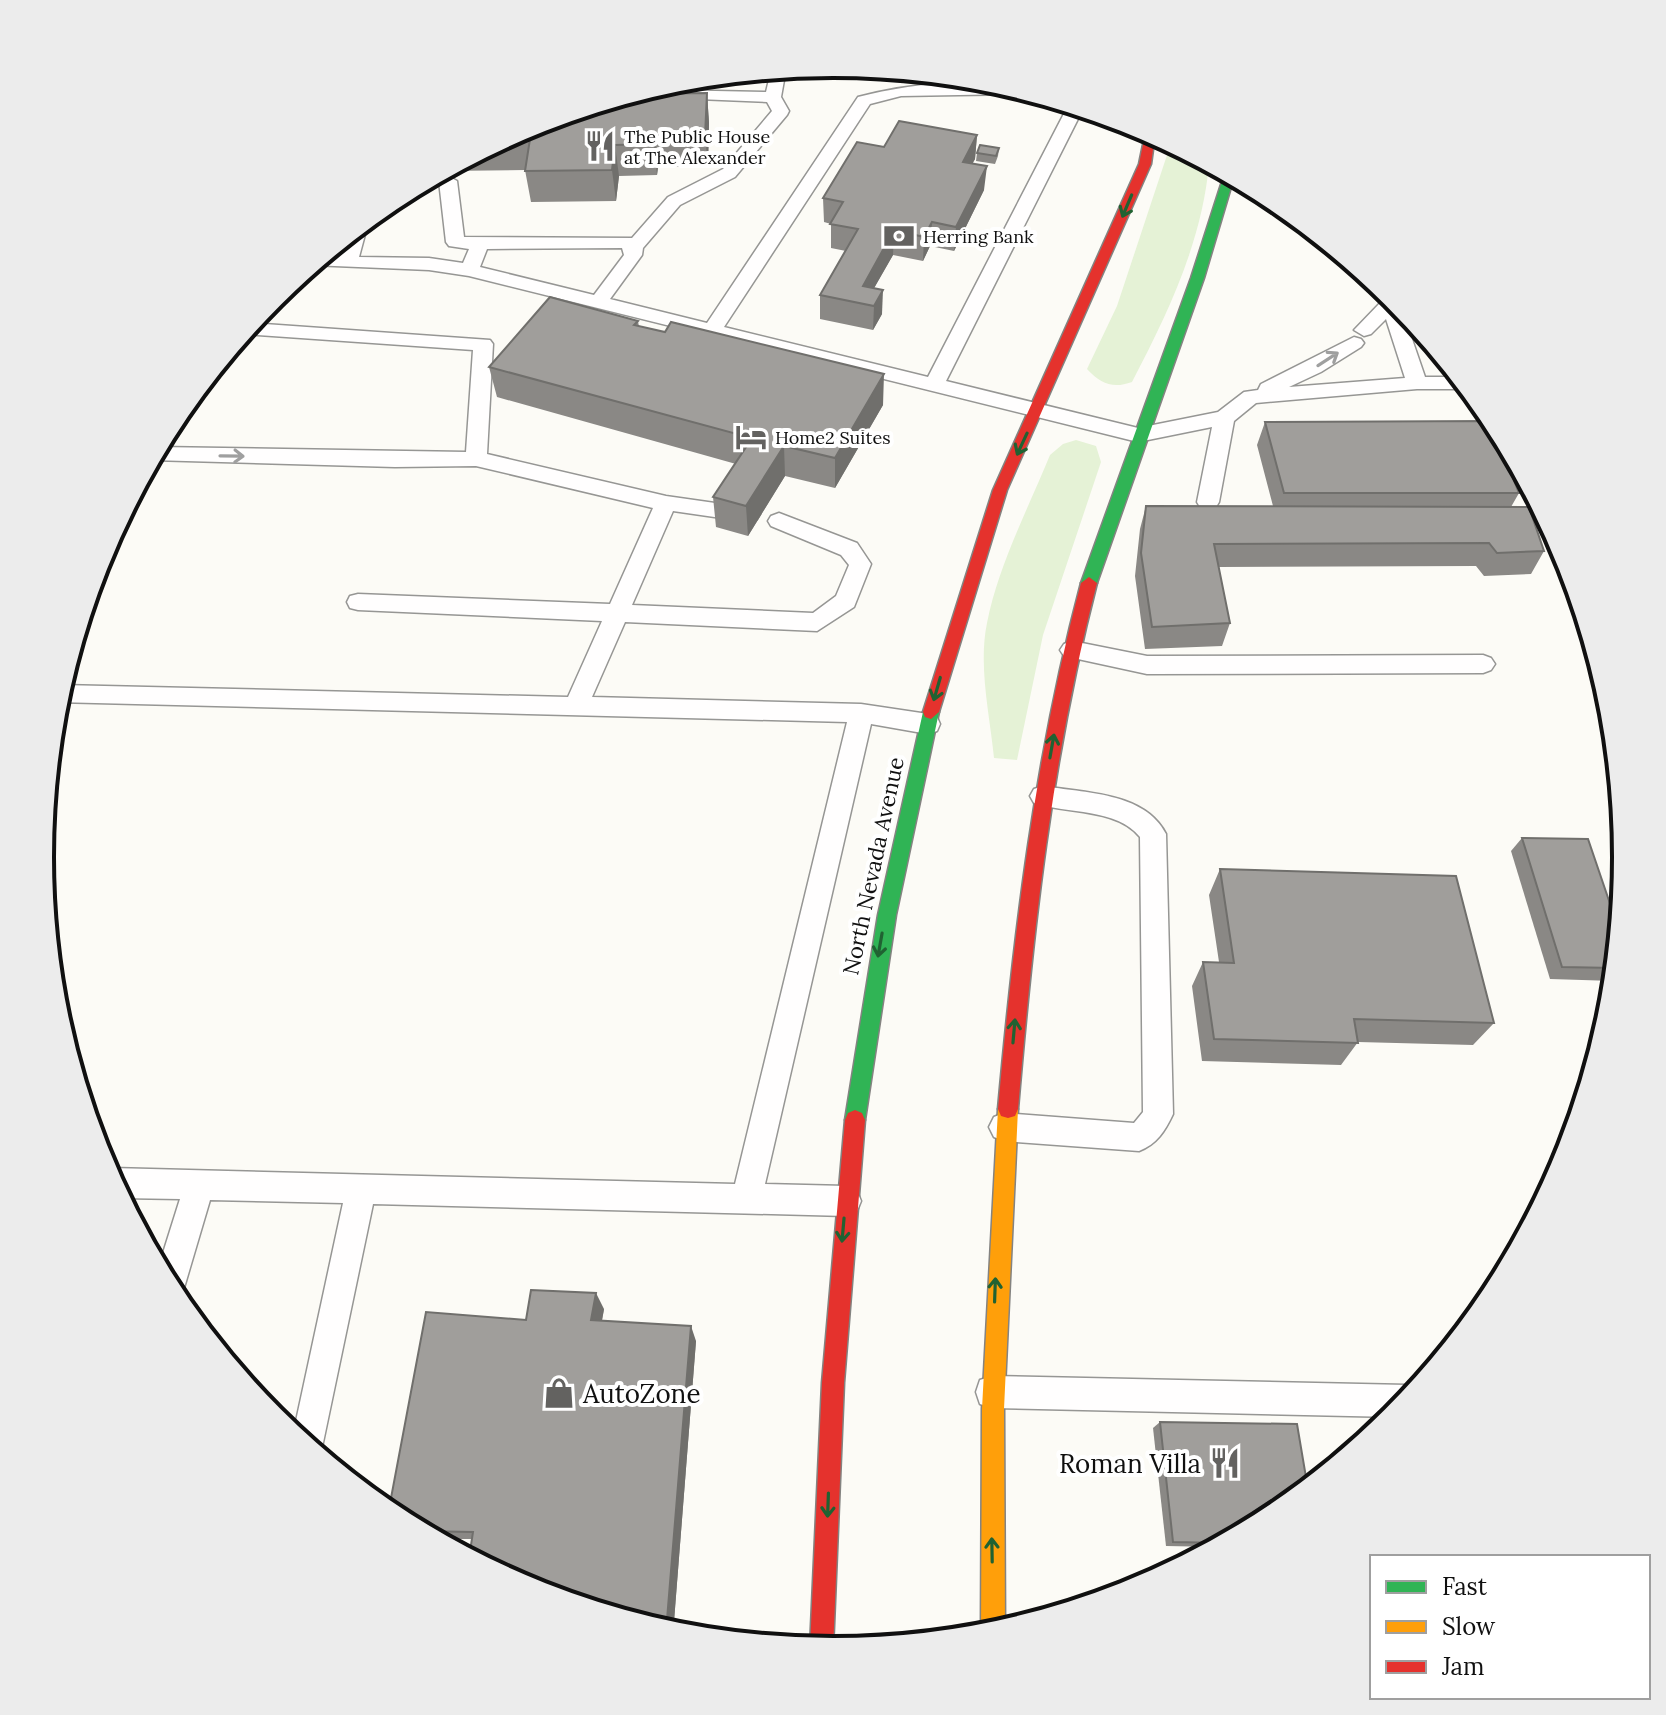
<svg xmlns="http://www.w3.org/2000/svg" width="1666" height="1715" font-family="Lora,serif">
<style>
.green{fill:#e5f2d6}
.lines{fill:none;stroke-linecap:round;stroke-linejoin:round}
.lane-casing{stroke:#969694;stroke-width:3}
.fast-casing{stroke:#848381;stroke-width:3}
.slow-casing{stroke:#848381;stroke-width:3}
.jam-casing{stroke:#848381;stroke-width:3}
.lane{fill:#fffefe;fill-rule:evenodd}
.fast{fill:#30b455;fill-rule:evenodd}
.slow{fill:#ff9f0a;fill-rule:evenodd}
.jam{fill:#e5322d;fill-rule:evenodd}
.wall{fill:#8a8885}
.shaded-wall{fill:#706f6c}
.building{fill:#a09e9b;stroke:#706f6c;stroke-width:2}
.oneway{stroke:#206232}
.oneway2{stroke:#9f9f9f}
.labels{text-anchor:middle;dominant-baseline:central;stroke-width:8;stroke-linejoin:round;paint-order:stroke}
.far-poi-label{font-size:18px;fill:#101010;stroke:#fff;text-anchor:start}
.street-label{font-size:22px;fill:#101010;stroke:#fff}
.near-poi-label{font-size:26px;fill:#101010;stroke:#fff;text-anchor:start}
.rim{fill:none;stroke:#101010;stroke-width:4}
</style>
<rect width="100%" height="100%" fill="#fcfbf6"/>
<g class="green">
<path d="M1171,143L1209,164C1202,242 1168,313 1132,382C1113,389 1101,384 1087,369L1117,306Z"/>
<path d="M1076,440L1096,446L1101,462L1043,635L1017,760L994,758C990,716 978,666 987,623C998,566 1028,509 1050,455L1063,444Z"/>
</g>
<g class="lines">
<defs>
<g id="lane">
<path d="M786,69L781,97L789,111L787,115L735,177L680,205L643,248L642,255L610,299L707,323L858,97C907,84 975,76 1024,91L1017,94L901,96L870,104L724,327L928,377L1069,104L1083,109L946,381L1138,428L1218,412L1244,392L1258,390L1261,384L1354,337L1361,339L1364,343L1361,347L1321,372L1289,387L1405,378L1386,319L1371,334L1364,336L1354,330L1380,303L1376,290L1380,286L1400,304L1425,377H1460L1470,389H1417L1256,403L1234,421L1219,502L1216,507H1200L1197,502L1212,427L1138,442L469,276L429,270L311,265L322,256H340L346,236L363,223L367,227L359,257L429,258L463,263L469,249L449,246L446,242L439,181L448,176L457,181L464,237L632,238L668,197L723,169L772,111L767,102L673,98L667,96L665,93L667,90L766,92L771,71ZM622,248L624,255L594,295L480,267L487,249Z"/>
<polygon points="251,323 490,340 493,344 487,454 666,496 757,509 760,514 757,519 749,522 673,511 632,605 813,613 836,596 849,565 841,555 771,526 768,521 771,516 779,513 857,543 871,564 854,607 817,631 625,622 592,697 861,704 928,714 937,717 940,724 937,731 928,734 871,724 765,1184 846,1186 857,1191 861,1201 857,1211 846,1216 373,1204 320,1457 293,1435 343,1203 210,1200 184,1288 176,1301 158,1269 180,1199 120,1198 106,1171 112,1168 735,1184 847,722 55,702 61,685 568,697 602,621 358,610 350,608 347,602 350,596 358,594 610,604 653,508 476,466 395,467 151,460 158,447 466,452 473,350 242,334"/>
<polygon points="1072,641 1147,656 1483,655 1491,658 1495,664 1491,670 1483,673 1147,674 1064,656 1060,650 1064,644"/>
<path d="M1043,786C1084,793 1145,792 1166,834L1173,1114C1165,1131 1157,1144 1139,1151L1004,1141L994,1137L989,1127L994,1117L1004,1113L1134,1123L1143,1112L1140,837C1117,808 1067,814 1034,803L1030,796L1034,789Z"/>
<polygon points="992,1376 1407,1385 1418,1389 1395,1417 992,1408 980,1404 976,1392 980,1380"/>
</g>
<g id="fast">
<polygon points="1225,172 1234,177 1204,278 1097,583 1089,589 1083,587 1081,583 1191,278"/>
<polygon points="931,705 939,712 896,915 865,1120 862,1127 855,1130 848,1127 845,1120 878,915 923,712"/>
</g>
<polygon id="slow" points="1008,1100 1015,1102 1018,1109 1004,1409 1005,1630 981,1636 982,1409 998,1109 1001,1102"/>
<g id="jam">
<polygon points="1146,130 1155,135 1151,164 1007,490 939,712 931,719 925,717 923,712 993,490 1139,164"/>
<path d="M1089,577L1097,583C1052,756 1033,931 1018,1109L1015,1116L1008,1118L1001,1116L998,1109C1014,931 1035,756 1081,583Z"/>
<polygon points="855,1110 862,1113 865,1120 844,1383 833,1650 810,1648 822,1383 845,1120 848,1113"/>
</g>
</defs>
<use href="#lane" class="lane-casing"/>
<use href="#fast" class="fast-casing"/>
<use href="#slow" class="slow-casing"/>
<use href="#jam" class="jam-casing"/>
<use href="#lane" class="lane"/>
<use href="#fast" class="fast"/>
<use href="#slow" class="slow"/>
<use href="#jam" class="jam"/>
</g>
<g class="wall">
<polygon points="707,93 709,123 708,166 658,167 657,175 619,176 616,201 531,202 525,170 443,171 530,125"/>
<polygon points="977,135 975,159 972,163 984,190 954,251 930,246 923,261 893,255 874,288 882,314 873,330 820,319 820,295 846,251 831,248 831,224 824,222 823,198 884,147"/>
<polygon points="999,148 998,156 995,164 976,161 977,153"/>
<polygon points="638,321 639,327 883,405 835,488 785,476 748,536 716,527 713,497 736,464 497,397 489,367"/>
<polygon points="1265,422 1519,493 1511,507 1544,551 1531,574 1484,576 1476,566 1219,567 1230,623 1222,646 1145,649 1135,576 1140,529 1146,506 1273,506 1257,445"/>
<polygon points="1522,838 1619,930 1614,981 1550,979 1511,851"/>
<polygon points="1220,869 1494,1023 1473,1045 1358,1042 1341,1065 1202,1061 1192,986 1203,962 1219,962 1209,895"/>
<polygon points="604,1309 602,1321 696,1341 673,1634 529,1590 472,1539 434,1539 392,1517 526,1320"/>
<polygon points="1160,1422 1273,1517 1218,1547 1166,1546 1153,1428"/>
</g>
<g class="shaded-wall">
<polygon points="707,93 709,123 708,166 705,136"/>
<polygon points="977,135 975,159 961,186 963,162"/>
<polygon points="654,136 658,167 657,175 654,144"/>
<polygon points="615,145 619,176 616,201 612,170"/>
<polygon points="987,166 984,190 954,251 956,227"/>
<polygon points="932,222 930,246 923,261 924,237"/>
<polygon points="894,230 893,255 865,304 863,286"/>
<polygon points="883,290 882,314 873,330 874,306"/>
<polygon points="884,374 883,405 835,488 835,458"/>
<polygon points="784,446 785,476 748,536 746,506"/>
<polygon points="596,1293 604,1309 599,1335 591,1320"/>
<polygon points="691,1326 696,1341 673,1634 666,1632"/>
</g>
<g class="building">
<polygon points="707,93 705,136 654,136 654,144 615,145 612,170 525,171 530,139 503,139 530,125 632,94"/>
<polygon points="899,121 977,135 963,162 987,166 956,227 932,222 924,237 894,230 863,286 883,290 874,306 820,295 858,229 830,224 843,202 823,198 857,142 884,147"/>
<polygon points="980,145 999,148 996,156 977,153"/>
<polygon points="550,297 638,321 634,325 665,332 671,322 884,374 835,458 784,446 746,506 713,497 752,438 489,367"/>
<polygon points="1490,421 1519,493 1284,493 1265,422"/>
<polygon points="1146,506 1529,507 1544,551 1497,553 1489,543 1214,544 1230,623 1152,627 1141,553"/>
<polygon points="1522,838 1588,839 1619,930 1615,968 1562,967"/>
<polygon points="1220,869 1456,876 1494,1023 1354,1019 1358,1043 1214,1039 1203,962 1234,963"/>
<polygon points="531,1290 596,1293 591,1320 691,1326 666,1632 529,1590 469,1558 473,1532 419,1531 388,1514 426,1312 526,1320"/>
<polygon points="1160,1422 1297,1424 1308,1489 1273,1517 1225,1543 1173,1542"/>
</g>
<defs><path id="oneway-shaft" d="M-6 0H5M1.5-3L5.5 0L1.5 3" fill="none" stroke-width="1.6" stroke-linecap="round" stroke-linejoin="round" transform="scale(2)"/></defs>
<g class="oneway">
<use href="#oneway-shaft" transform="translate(1127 206) rotate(113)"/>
<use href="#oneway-shaft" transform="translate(1022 444) rotate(115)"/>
<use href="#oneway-shaft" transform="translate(937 689) rotate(106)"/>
<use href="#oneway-shaft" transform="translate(1052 746) rotate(-80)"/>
<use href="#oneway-shaft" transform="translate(880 945) rotate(100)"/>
<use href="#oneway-shaft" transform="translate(1014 1031) rotate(-85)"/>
<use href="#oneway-shaft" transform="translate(843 1230) rotate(95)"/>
<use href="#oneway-shaft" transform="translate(995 1290) rotate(-88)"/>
<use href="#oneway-shaft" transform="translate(828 1505) rotate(92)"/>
<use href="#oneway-shaft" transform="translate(992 1550) rotate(-91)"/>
</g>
<g class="oneway2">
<use href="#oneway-shaft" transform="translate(1328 359) rotate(-33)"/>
<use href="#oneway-shaft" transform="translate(232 456) rotate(1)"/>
</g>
<defs>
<symbol id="restaurant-bare" viewBox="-9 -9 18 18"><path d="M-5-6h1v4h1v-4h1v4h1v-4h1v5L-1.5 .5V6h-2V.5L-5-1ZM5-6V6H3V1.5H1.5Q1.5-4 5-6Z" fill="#636260" stroke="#fff" stroke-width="2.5" paint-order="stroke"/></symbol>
<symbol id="bank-bare" viewBox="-9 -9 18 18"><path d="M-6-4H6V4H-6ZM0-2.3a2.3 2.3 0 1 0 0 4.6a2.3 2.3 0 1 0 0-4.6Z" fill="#636260" stroke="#fff" stroke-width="2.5" paint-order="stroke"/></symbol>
<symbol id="hotel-bare" viewBox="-9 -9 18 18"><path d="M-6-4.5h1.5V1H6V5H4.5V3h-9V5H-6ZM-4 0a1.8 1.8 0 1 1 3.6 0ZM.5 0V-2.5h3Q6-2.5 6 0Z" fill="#636260" stroke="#fff" stroke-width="2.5" paint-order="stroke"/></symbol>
<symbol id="shop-bare" viewBox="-9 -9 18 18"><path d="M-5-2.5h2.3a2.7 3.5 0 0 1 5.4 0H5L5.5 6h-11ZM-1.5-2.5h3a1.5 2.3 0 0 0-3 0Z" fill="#636260" stroke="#fff" stroke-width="2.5" paint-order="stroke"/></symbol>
</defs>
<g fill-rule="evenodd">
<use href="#restaurant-bare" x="578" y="124" width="44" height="44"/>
<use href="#bank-bare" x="877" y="214" width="44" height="44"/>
<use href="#hotel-bare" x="729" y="415" width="44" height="44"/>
<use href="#shop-bare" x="537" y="1371" width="44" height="44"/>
<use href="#restaurant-bare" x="1203" y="1441" width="44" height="44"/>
</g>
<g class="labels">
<g class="far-poi-label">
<text x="624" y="136">The Public House<tspan x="624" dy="21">at The Alexander</tspan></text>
<text x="923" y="236">Herring Bank</text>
<text x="775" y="437">Home2 Suites</text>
</g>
<g class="street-label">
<text transform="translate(873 866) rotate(-78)">North Nevada Avenue</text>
</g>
<g class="near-poi-label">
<text x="583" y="1393">AutoZone</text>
<text x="1201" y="1463" text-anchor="end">Roman Villa</text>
</g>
</g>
<path d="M0 0H1666V1715H0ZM54 857a779 779 0 1 1 1558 0a779 779 0 1 1-1558 0Z" fill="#ececec" fill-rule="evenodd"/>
<path class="rim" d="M54 857a779 779 0 1 1 1558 0a779 779 0 1 1-1558 0Z"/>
<rect x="1370" y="1555" width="280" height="144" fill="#ffffff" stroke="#9f9f9f" stroke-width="2"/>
<rect x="1386" y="1581" width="40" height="12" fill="#30b455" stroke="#9f9f9f" stroke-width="2"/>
<text x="1442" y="1595" font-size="24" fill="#101010">Fast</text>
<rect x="1386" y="1621" width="40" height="12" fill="#ff9f0a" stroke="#9f9f9f" stroke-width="2"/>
<text x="1442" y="1635" font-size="24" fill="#101010">Slow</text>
<rect x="1386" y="1661" width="40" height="12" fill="#e5322d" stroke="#9f9f9f" stroke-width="2"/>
<text x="1442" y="1675" font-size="24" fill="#101010">Jam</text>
</svg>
